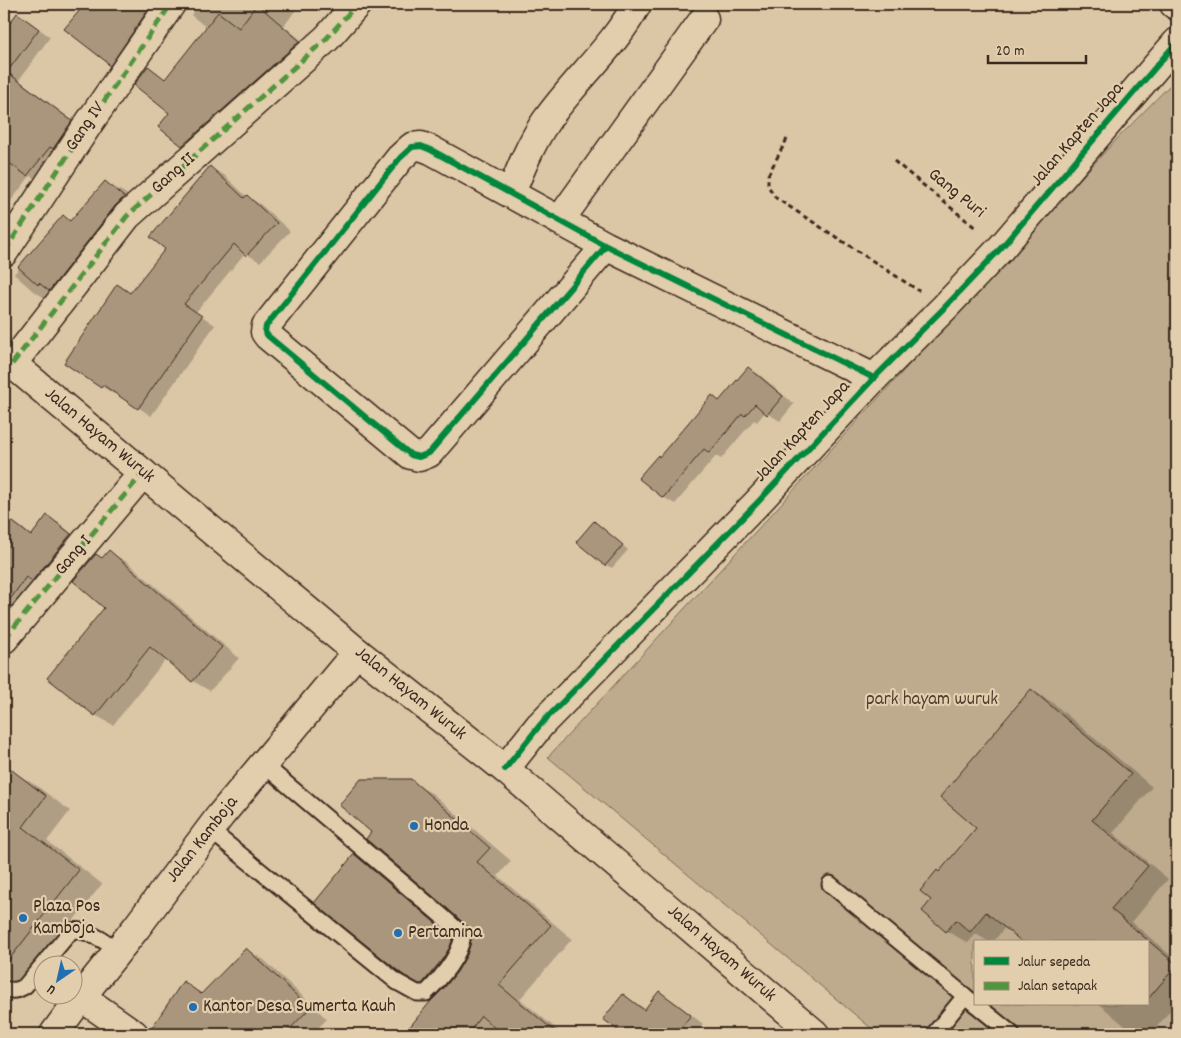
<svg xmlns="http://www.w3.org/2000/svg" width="1181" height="1038" font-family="Dekko,sans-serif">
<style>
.green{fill:#beaa8d;stroke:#7c6a56;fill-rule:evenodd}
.shadow{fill:#0003}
.building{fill:#aa967d;stroke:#3b2a1e}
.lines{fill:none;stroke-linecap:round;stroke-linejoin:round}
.service-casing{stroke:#3b2a1e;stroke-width:19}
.minor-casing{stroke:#3b2a1e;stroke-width:31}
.tertiary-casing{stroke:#3b2a1e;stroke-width:31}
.secondary-casing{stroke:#3b2a1e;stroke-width:31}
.path{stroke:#3b2a1e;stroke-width:3;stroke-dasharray:5 4;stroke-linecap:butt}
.service{stroke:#e2cdac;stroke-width:15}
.minor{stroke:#e2cdac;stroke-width:28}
.tertiary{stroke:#e2cdac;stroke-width:28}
.secondary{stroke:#e2cdac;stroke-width:28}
.quiet{stroke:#51953d;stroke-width:5;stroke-dasharray:10 5;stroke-linecap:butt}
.cycleway-casing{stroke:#e2cdac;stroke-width:9}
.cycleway{stroke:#00873e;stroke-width:6}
.poi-dot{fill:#1f6fb2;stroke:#e2cdac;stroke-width:2}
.labels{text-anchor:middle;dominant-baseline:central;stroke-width:4.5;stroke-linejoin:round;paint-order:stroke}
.street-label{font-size:19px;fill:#3b2a1e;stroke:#e2cdac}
.park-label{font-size:19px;fill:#4f3d2f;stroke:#e2cdac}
.poi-label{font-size:19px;fill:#3b2a1e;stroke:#e2cdac;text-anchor:start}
</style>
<rect width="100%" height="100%" fill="#dbc6a6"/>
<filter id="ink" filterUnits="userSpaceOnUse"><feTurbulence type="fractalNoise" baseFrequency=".02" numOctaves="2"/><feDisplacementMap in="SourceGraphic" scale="10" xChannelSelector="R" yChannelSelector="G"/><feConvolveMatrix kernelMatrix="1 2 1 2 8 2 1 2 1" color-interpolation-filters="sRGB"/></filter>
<g filter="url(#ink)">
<path class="green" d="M1177,78V1034H878L548,757L1114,142ZM975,942H1147V1004H975Z"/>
<g class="shadow">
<polygon points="86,4 168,4 121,71 110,65 66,29"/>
<polygon points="200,4 300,4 284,26 311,48 195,152 183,145 171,113 148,67 158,73 158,75 170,84 207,28 191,15"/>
<polygon points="17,15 30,22 50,37 19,80 84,129 41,182 30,176 4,210 4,33"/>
<polygon points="210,168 224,175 247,197 260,204 290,231 260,262 245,253 196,312 215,325 151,416 116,392 114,394 101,386 118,286 131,294 167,249"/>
<polygon points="105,182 125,193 143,209 52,302 33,291 14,274 63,217 71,221"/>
<polygon points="749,369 760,375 794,404 780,421 765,412 757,422 754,420 721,459 716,456 675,504 663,497 660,458 713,397 721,402"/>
<polygon points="4,514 32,536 47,517 59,523 82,542 16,614 4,607"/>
<polygon points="594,522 600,526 628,550 612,568 606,565"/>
<polygon points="109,552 127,562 239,658 210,691 193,681 166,659 113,725 95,715 106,608 103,559"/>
<polygon points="1032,690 1053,703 1152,787 1113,833 1168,879 1132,922 1177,961 1177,1002 1151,1034 1140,1034 1125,1026 1099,1004 1147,1004 1147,942 1006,926 993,942 989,942 976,934 968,943 947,931 933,900 940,873 977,827"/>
<polygon points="13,772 37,786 70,811 47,841 102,884 22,986 4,976 4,784"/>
<polygon points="410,781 433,794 511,861 498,876 572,939 520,999 560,1032 558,1034 504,1034 501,1032 500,1034 406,1034 431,1002 446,988 458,973 468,955 473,931"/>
<polygon points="354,855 360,859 458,943 427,987 403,973"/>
<polygon points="246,949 264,960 327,1019 312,1034 151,1034 183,983 203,994"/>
<polygon points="659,993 672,1000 703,1024 695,1034 625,1034 605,1019 624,995 645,1009"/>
</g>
<g class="building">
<polygon points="85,4 152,4 110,66 107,64 108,63 64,29"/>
<polygon points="257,4 300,41 182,146 158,127 169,113 134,85 148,66 165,79 218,12 239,28"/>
<polygon points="17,13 39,29 7,72 72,121 53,149 50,147 27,176 4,159 4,31"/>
<polygon points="210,166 244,198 247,195 277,223 246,256 234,244 184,304 202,316 138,409 103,385 101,388 64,363 117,284 130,293 165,249 150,237"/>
<polygon points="105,181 124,197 115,206 49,291 39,283 38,285 18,267 63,215 70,221"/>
<polygon points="748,367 783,396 767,415 755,404 745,416 742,414 709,453 704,449 663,498 638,478 658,455 659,457 712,395 719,401"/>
<polygon points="4,515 31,536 47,515 71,534 32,581 26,577 4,608"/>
<polygon points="594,521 623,545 605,566 576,542"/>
<polygon points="109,550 222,647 192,682 150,647 95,716 47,678 104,608 73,581 96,554 102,558"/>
<polygon points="1031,689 1131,774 1092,820 1148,866 1111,909 1177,965 1147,1000 1147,942 1022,942 986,912 970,932 956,920 946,932 922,911 931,900 920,891 937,870 939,872 976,828 940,797"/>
<polygon points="4,764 46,796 23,827 79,870 4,966"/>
<polygon points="361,779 411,779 490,848 477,862 551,925 499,985 558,1034 502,1034 481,1016 468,1034 404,1034 430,1002 445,987 457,972 467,955 470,945 472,933 469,928 449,910 366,839 371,832 339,805"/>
<polygon points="354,854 453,938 450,947 441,961 422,984 419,984 402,974 314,903"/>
<polygon points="246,948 310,1008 285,1034 149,1034 149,1032 183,981 201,994"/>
<polygon points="659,991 691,1015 676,1034 623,1034 603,1019 623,994 644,1010"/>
</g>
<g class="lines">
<defs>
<g id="service">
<path d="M210,830L397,982L417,993H426C441,978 460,957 463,935L443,917L263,764"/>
<polyline points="830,884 965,996"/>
<path d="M4,989C13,991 17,991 25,986L71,931C84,927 107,943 119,950"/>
<polyline points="975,1004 1012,1034"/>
<polyline points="934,1034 965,996 975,1004"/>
</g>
<g id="minor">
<polyline points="1174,4 1177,6"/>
<path d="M511,193C521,168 531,143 546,121C575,80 613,48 637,4"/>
<polyline points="560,220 704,19"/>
<polyline points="606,246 429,453 419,457 411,455 268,336 265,332 266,326 400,158 412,147 421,146 431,150 606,246 874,378"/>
<polyline points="4,252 89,123 171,4"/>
<polyline points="12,364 127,216 327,38 357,4"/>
<polyline points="4,639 143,473"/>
<polyline points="81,997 134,1034"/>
</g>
<g id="tertiary">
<polyline points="505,769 540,725 757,503 874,378 945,307 1001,248 1177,42"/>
<polyline points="54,1034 81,997 136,928 220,816 357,652"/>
</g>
<polyline id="secondary" points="4,357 357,652 505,769 815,1034"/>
</defs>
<use href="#service" class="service-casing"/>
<use href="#minor" class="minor-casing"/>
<use href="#tertiary" class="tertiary-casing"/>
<use href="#secondary" class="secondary-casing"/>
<g class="path">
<polyline points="787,139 768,175 768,186 776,198 919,291"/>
<polyline points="894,161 977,229"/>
</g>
<use href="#service" class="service"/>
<use href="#minor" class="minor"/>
<use href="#tertiary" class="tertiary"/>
<use href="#secondary" class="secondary"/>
<g class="quiet">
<polyline points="1174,4 1177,6"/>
<polyline points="4,252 89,123 171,4"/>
<polyline points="12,364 127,216 327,38 357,4"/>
<polyline points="4,639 143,473"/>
</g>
<defs>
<g id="cycleway">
<polyline points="606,246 429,453 419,457 411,455 268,336 265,332 266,326 400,158 412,147 421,146 431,150 606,246 874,378"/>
<polyline points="505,769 540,725 757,503 874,378 945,307 1001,248 1177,42"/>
</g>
</defs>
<use href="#cycleway" class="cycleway-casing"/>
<use href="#cycleway" class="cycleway"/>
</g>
</g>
<g class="poi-dot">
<circle cx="414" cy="826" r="5"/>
<circle cx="23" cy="918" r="5"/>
<circle cx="398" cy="933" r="5"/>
<circle cx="193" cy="1007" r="5"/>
</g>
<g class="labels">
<g class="street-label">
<text transform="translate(86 127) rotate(-56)">Gang IV</text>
<text transform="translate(1078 135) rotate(-49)">Jalan Kapten Japa</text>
<text transform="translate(174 174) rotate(-42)">Gang II</text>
<text transform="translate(956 194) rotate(39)">Gang Puri</text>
<text transform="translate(803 432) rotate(-47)">Jalan Kapten Japa</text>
<text transform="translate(99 436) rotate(40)">Jalan Hayam Wuruk</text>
<text transform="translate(74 556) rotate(-50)">Gang I</text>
<text transform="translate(410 694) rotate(39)">Jalan Hayam Wuruk</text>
<text transform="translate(203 840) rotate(-52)">Jalan Kamboja</text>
<text transform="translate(721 954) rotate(41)">Jalan Hayam Wuruk</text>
</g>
<g class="park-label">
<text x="932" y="700">park hayam wuruk</text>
</g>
<g class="poi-label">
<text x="424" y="826">Honda</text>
<text x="33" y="907">Plaza Pos<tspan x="33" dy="22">Kamboja</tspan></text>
<text x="408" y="933">Pertamina</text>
<text x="203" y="1007">Kantor Desa Sumerta Kauh</text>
</g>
</g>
<rect width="1181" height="1038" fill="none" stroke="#e2cdac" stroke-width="20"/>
<rect x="10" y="10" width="1161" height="1018" fill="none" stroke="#3b2a1e" stroke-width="2" filter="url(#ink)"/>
<rect x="974" y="940" width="175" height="65" fill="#e2cdac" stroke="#9f8c73"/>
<rect x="984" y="957" width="25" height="8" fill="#00873e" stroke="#9f8c73"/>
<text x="1018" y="966" font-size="15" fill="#3b2a1e">Jalur sepeda</text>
<rect x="984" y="982" width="25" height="8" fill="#51953d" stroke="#9f8c73"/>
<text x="1018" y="990" font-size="15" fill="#3b2a1e">Jalan setapak</text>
<g transform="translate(58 980) rotate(214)"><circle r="24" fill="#e2cdac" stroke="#9f8c73"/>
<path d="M0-4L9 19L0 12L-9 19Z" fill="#1f6fb2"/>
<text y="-8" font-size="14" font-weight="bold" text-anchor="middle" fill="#3b2a1e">U</text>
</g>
<path d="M988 55v8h98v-8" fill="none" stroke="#3b2a1e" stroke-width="2.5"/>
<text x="996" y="55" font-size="15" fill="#3b2a1e" stroke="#e2cdac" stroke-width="4" paint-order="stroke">20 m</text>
</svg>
